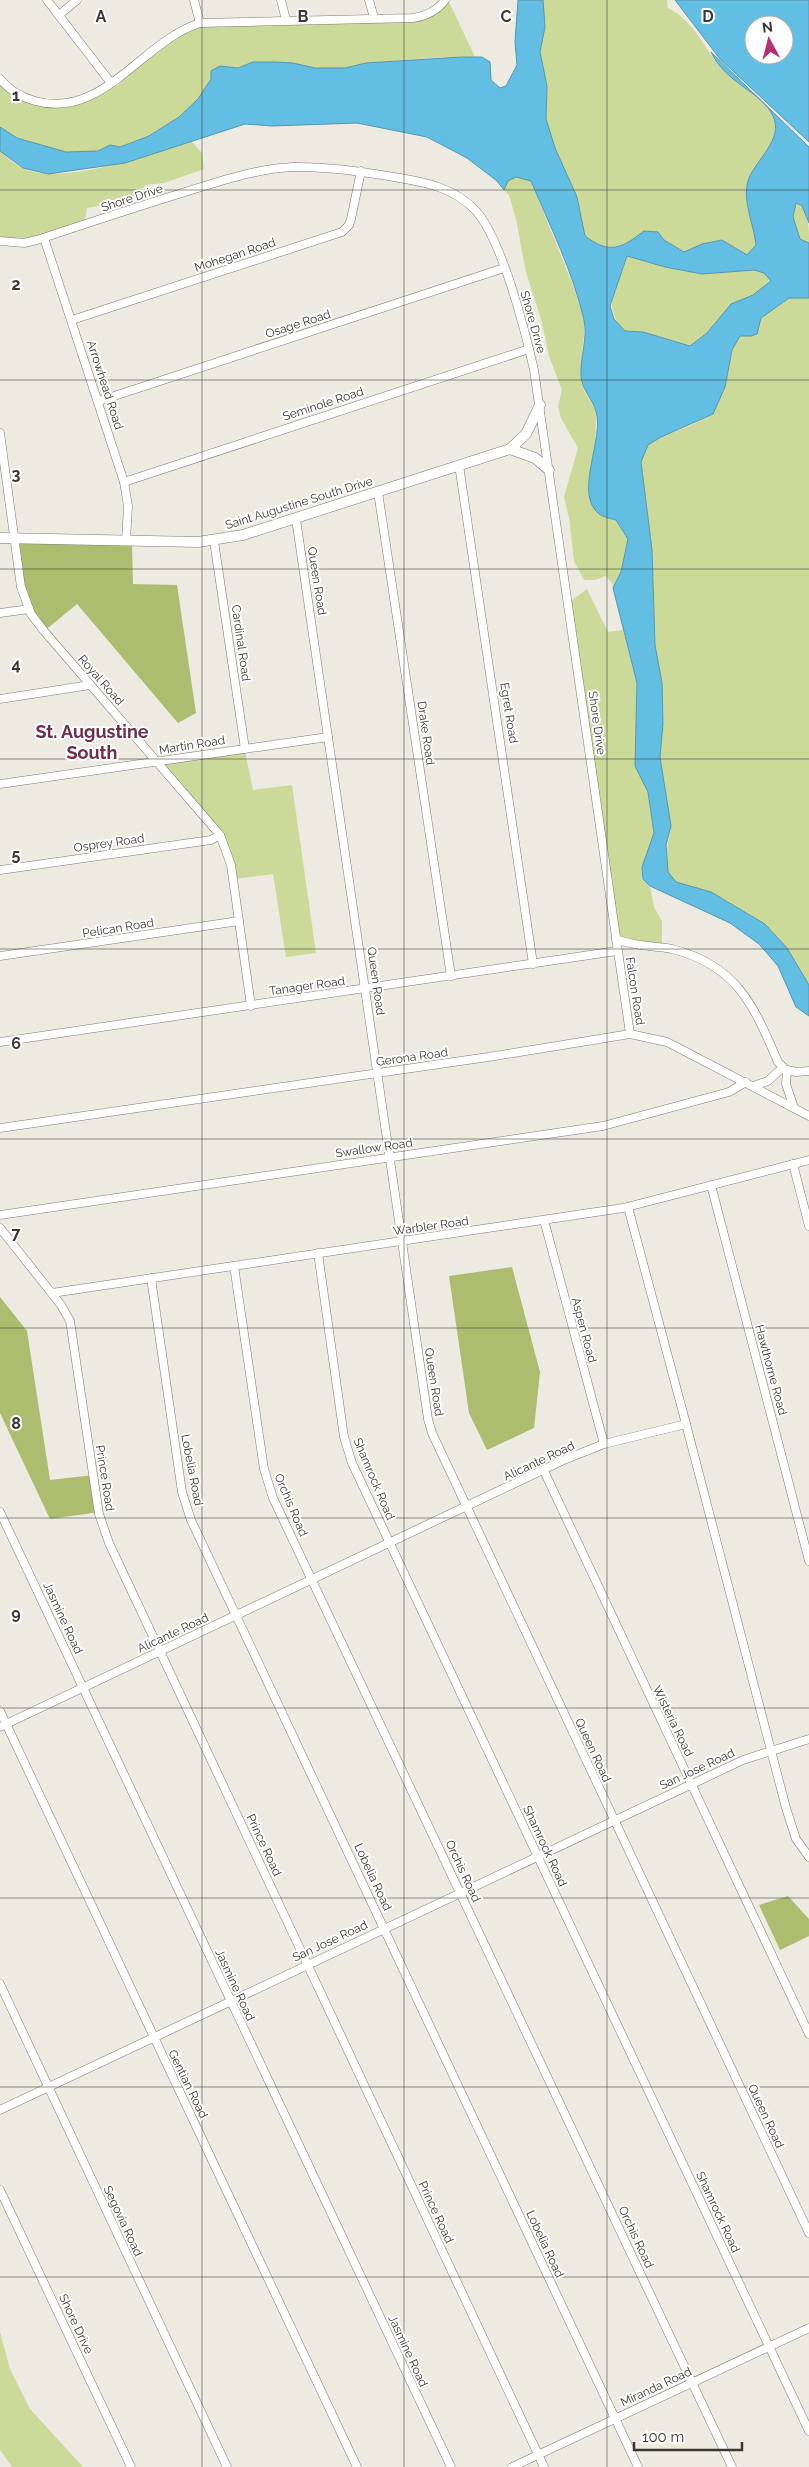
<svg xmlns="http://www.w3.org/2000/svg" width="809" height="2467" font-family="Raleway,sans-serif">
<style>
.green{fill:#cbd999}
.forest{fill:#adbd70}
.water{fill:#63bee4;stroke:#5696af;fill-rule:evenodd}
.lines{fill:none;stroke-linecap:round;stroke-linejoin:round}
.street-casing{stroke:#7c7a71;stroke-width:9}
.secondary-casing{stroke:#7c7a71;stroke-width:11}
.street{stroke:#fff;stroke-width:8}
.secondary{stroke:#fff;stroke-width:10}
.grid{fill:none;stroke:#393834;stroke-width:1;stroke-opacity:0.55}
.labels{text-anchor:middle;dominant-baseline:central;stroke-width:4;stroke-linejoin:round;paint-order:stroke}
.street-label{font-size:12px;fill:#393834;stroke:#fff}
.district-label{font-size:18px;font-weight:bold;fill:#712e49;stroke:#fff}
.grid-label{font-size:16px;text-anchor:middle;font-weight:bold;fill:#393834;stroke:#fff;stroke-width:4;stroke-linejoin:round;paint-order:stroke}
</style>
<rect width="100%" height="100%" fill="#edeae1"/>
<g class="green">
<path d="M667,0L668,8C697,22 706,55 728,75C739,86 775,106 775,123C776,148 758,158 749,178C741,198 754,224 756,245L747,255L739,251L702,244L684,252L664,240L658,232L645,231C622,248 610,254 585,236L577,197L555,148L546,119L547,86L540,52L543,0Z"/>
<polygon points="449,2 475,57 431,58 366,63 345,68 315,68 293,63 253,62 238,68 220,66 198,99 179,117 149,136 120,147 109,145 98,151 66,152 17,138 0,127 0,82 58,106 118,85 155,53 197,25 427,17"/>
<path d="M191,141L202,153L204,169L164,183L146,185L134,195L112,203L87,208L84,225L58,234L0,241V151C7,157 14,164 22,168C61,187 151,154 191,141Z"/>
<polygon points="516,177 531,181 574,288 585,322 582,355 584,390 596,411 595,449 589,489 590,501 601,515 616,520 628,539 621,572 613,588 612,583 606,576 595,580 584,580 574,561 569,517 564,497 578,448 561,418 558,407 562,390 549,356 541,319 526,272 516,219 509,195 504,190 508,181"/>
<path d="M796,203C809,210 809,229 809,243L800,239L793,217Z"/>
<path d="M627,256L665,267L702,274L754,270L764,273L772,281L753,295L731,304L707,333L691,346L643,332H625C599,302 619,289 627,256Z"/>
<polygon points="789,298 809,298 809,985 787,948 765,924 746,912 676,882 668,872 666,856 671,826 660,757 663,724 662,683 655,645 652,550 641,462 648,445 661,437 689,426 713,414 725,387 732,350 740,336 751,336 761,318"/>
<polygon points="587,589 608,632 623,630 637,683 635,766 648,792 654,833 642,867 643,879 650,886 654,907 662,921 662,946 625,947 620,938 571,601"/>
<polygon points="244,747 253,790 292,785 316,953 286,957 273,874 234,879 229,851 157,763"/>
<polygon points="0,2332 10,2369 30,2409 83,2467 12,2467 0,2450"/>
</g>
<g class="forest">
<polygon points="15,542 132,545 133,584 177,585 196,713 178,723 77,604 43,632 27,608"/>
<polygon points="512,1267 540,1372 534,1428 487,1450 469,1413 449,1276"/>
<polygon points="0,1297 27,1331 50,1480 94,1475 99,1512 50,1519 0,1413"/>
<polygon points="788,1896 809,1919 809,1936 780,1950 759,1905"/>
</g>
<g class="water">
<path d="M518,0H543L545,27L540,52L547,86L546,119L555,148L577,197L585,236C610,255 622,248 644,231L658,232L664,240L684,252L702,244L722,240L747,255L756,245C754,224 741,199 749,178C756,160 784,139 773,116C761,91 726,84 711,52L809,147V223L802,206L796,203L793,217L800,239L809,243V298H789L761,318L757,334L751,336H740L732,350L725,387L713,414L661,437L648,445L641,462L652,550L655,645L662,683L663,724L660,757L671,826L666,845L668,872L676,882L711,892L765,924L787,948L809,985V1016L796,1007L778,966L759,944L730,923L650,886L643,879L642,867L654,833L648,792L635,766L637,683L613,588L621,572L628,539L616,520C609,518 601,517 596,511C576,489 604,439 596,411C592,398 582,390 581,376C580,358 588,337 584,320C573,272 550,226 531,181L516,177L508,181L504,190L497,181L467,158L427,137L357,123L272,126L245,124L125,163L48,174L23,168L0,151V127L17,138L66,152L98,151L110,145L120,147L149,136L179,117L198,99L211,79V71L220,66L238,68L253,62H274L293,63L315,68H345L366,63L462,57H482L490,62L491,80L500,88L506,86L517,65L515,42ZM627,256L665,267L702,274L754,270L764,273L771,281L753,295L731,304L707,333L690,346L643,332L625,331L614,319L610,306Z"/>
<path d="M675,0H809V142L720,59ZM754,25H784V55H754Z"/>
</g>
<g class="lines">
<defs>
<g id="street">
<polyline points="47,0 111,83"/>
<polyline points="194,0 200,23"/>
<polyline points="281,0 286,20"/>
<polyline points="369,0 374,18"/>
<polyline points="59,15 77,0"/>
<path d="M0,79C9,90 21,97 35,101C103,120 142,41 200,23L413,18C427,16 437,11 445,0"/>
<polyline points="44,238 124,482 128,506 126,541"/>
<path d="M0,241L24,243L37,240C85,224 133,208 182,193C217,182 255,169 292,167C326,166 360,171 394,177C424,182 454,187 476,211C502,240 525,330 534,370L630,1034"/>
<polyline points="72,320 342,232 349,225 351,219 361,171"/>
<polyline points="99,401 504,268"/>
<polyline points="0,433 21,587 31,614 44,631 220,835 231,865 251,1006"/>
<polyline points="459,465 533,964"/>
<polyline points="124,482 529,349"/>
<polyline points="378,492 451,976"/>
<polyline points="296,519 428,1419 432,1433 809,2233"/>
<polyline points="214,541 245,749"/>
<polyline points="0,613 29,609"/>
<polyline points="0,699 90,685"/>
<polyline points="0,784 328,737"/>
<polyline points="0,870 211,840 220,835"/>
<path d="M616,939C634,947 653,945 672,949C737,965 754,1006 778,1062L783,1067L768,1081L753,1086"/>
<polyline points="0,956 239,921"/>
<polyline points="0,1042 617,951"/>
<polyline points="794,1108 786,1084 787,1070 796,1072 809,1071"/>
<polyline points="0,1128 495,1056 630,1034 667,1042 809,1116"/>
<polyline points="793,1164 809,1226"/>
<polyline points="711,1185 809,1561"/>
<polyline points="628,1207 686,1424"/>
<polyline points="0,1215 603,1126 729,1092 746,1082"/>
<polyline points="544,1220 604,1444"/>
<polyline points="0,1228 61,1305 70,1321 99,1514 109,1543 544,2467"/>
<polyline points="318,1253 344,1437 352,1463 809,2431"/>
<polyline points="234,1266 264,1469 273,1498 732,2467"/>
<polyline points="151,1278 182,1492 191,1520 638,2467"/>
<polyline points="52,1293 623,1208 809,1160"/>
<polyline points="544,1471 809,2034"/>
<polyline points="0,1512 451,2467"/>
<polyline points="0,1711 357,2467"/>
<polyline points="0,1727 566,1459 604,1444 686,1424 786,1808 796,1839 809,1857"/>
<polyline points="0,1984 227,2467"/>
<polyline points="0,2110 743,1760 809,1739"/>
<polyline points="0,2190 131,2467"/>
<polyline points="512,2467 809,2328"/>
</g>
<g id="secondary">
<polyline points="510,449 535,458 549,470"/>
<polyline points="0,538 198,542 243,535 510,449 526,434 540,405"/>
</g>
</defs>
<use href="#street" class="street-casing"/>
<use href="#secondary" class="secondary-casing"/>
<use href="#street" class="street"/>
<use href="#secondary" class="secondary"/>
</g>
<path class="grid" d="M202,0V2467M404,0V2467M607,0V2467M0,190H809M0,380H809M0,569H809M0,759H809M0,949H809M0,1139H809M0,1328H809M0,1518H809M0,1708H809M0,1898H809M0,2087H809M0,2277H809"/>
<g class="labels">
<g class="street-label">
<text transform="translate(132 198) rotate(-18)">Shore Drive</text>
<text transform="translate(235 255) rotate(-18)">Mohegan Road</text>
<text transform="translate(533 322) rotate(74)">Shore Drive</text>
<text transform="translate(298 324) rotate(-18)">Osage Road</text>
<text transform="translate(105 385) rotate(72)">Arrowhead Road</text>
<text transform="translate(323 404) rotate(-18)">Seminole Road</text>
<text transform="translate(299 503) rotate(-17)">Saint Augustine South Drive</text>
<text transform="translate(317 581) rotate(81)">Queen Road</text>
<text transform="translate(241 643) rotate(82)">Cardinal Road</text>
<text transform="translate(101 680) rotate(49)">Royal Road</text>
<text transform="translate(509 713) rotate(81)">Egret Road</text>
<text transform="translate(597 723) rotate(82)">Shore Drive</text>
<text transform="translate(426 733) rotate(82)">Drake Road</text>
<text transform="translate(192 745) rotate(-9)">Martin Road</text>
<text transform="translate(109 843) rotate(-8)">Osprey Road</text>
<text transform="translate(118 928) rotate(-9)">Pelican Road</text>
<text transform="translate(376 981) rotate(82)">Queen Road</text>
<text transform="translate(307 986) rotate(-8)">Tanager Road</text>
<text transform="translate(635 991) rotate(81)">Falcon Road</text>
<text transform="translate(412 1057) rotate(-8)">Gerona Road</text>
<text transform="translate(374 1148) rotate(-8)">Swallow Road</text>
<text transform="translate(431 1226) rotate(-8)">Warbler Road</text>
<text transform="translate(584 1330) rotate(75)">Aspen Road</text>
<text transform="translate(771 1370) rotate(75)">Hawthorne Road</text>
<text transform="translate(434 1382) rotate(81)">Queen Road</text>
<text transform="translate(539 1461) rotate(-25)">Alicante Road</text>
<text transform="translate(192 1470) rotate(79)">Lobelia Road</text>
<text transform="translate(105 1478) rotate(81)">Prince Road</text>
<text transform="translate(374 1479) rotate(67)">Shamrock Road</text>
<text transform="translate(291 1505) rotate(67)">Orchis Road</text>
<text transform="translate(63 1618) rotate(65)">Jasmine Road</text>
<text transform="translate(173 1633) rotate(-25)">Alicante Road</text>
<text transform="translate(673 1721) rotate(64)">Wisteria Road</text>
<text transform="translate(593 1750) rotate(65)">Queen Road</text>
<text transform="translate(697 1769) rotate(-25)">San Jose Road</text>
<text transform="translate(264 1845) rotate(65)">Prince Road</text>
<text transform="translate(545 1846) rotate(65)">Shamrock Road</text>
<text transform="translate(463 1871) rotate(65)">Orchis Road</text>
<text transform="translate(373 1877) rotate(65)">Lobelia Road</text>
<text transform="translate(330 1941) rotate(-25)">San Jose Road</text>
<text transform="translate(235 1985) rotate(65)">Jasmine Road</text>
<text transform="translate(188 2084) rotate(64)">Gentian Road</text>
<text transform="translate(766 2116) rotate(65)">Queen Road</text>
<text transform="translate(436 2212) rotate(65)">Prince Road</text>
<text transform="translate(718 2212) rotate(65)">Shamrock Road</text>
<text transform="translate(123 2221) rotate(65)">Segovia Road</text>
<text transform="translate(636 2237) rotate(65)">Orchis Road</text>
<text transform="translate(545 2244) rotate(65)">Lobelia Road</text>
<text transform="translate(76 2324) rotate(65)">Shore Drive</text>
<text transform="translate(408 2351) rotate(65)">Jasmine Road</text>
<text transform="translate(656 2387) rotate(-25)">Miranda Road</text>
</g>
<g class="district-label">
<text x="92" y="731">St. Augustine<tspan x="92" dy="21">South</tspan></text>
</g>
</g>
<g class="grid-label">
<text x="101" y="22">A</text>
<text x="303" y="22">B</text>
<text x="506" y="22">C</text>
<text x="708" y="22">D</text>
<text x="16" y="101">1</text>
<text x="16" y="290">2</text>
<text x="16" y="480">3</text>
<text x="16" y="670">4</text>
<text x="16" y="860">5</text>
<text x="16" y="1049">6</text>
<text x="16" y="1239">7</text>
<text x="16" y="1429">8</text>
<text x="16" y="1619">9</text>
</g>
<g transform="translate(769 40) rotate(353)"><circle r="24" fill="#ffffff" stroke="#b0afae"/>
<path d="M0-4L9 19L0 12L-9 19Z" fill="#b83070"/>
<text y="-8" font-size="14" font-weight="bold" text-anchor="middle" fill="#393834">N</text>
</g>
<path d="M634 2442v8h108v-8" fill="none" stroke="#393834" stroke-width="2.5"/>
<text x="642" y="2442" font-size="15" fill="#393834" stroke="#ffffff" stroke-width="4" paint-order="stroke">100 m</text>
</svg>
